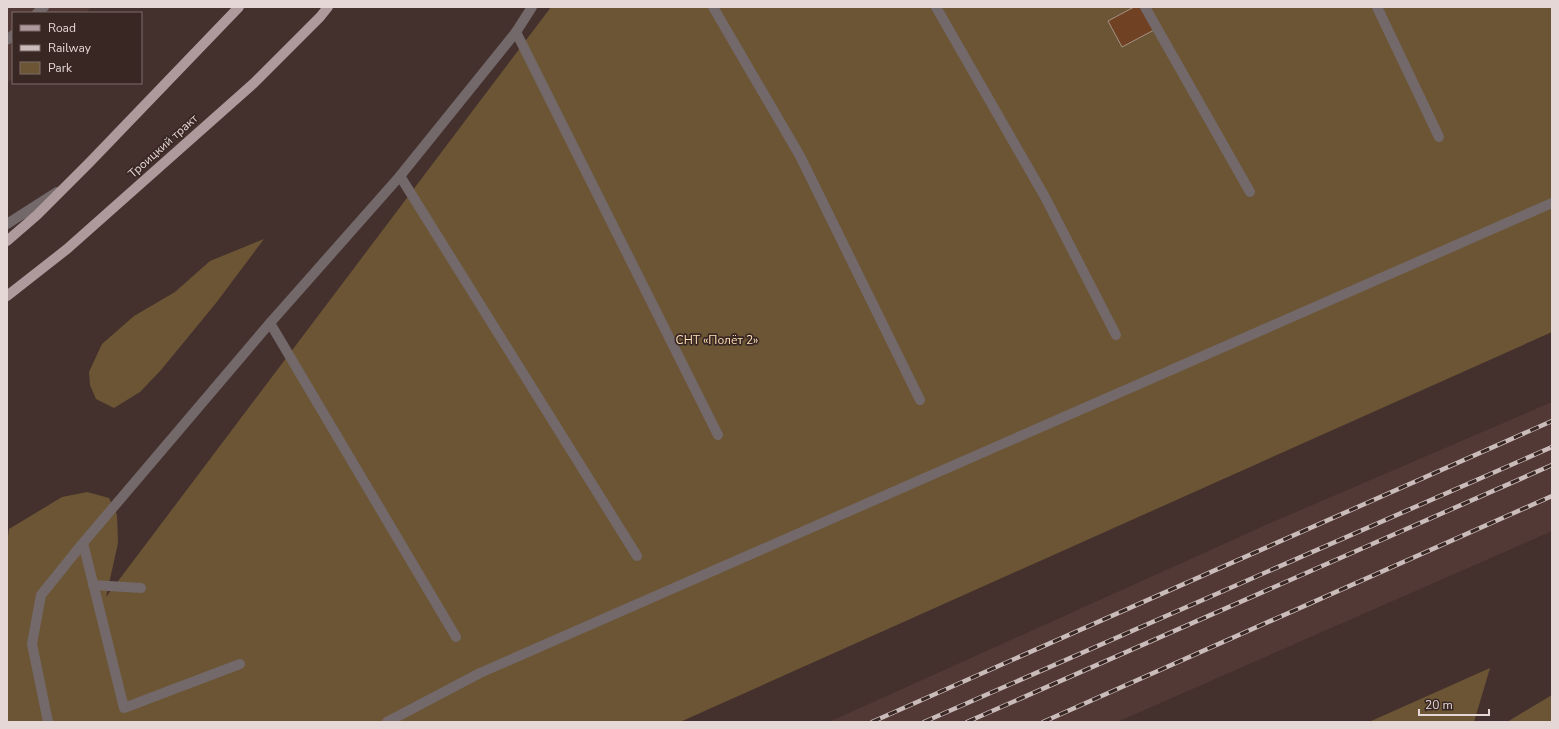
<svg xmlns="http://www.w3.org/2000/svg" width="1559" height="729" font-family="'Nunito Sans',sans-serif">
<style>
.built{fill:#533935}
.green{fill:#6c5534}
.building{fill:#704223;stroke:#a59286}
.lines{fill:none;stroke-linecap:round;stroke-linejoin:round}
.minor{stroke:#73696a;stroke-width:10}
.major{stroke:#ae9a9d;stroke-width:10}
.rail-casing{stroke:#cabcba;stroke-width:4.5}
.rail{stroke:#392724;stroke-width:3;stroke-dasharray:9;stroke-linecap:butt}
.labels{text-anchor:middle;dominant-baseline:central;stroke-width:3.5;stroke-linejoin:round;paint-order:stroke}
.street-label{font-size:12px;fill:#e4d7d5;stroke:#392724}
.park-label{font-size:12px;fill:#fedfb5;stroke:#392724}
</style>
<rect width="100%" height="100%" fill="#44312e"/>
<g class="built">
<polygon points="7,7 92,7 85,13 13,13 13,78 7,83"/>
<polygon points="1552,402 1552,531 1117,722 829,722 1266,525"/>
</g>
<g class="green">
<polygon points="551,7 1552,7 1552,332 680,722 7,722 7,544 9,529 62,497 87,492 109,498 117,515 118,543 106,597"/>
<polygon points="264,239 216,303 161,370 140,392 114,408 96,399 90,385 89,372 102,344 134,316 175,292 210,261"/>
<polygon points="1490,668 1474,722 1369,722"/>
<polygon points="1552,695 1552,722 1507,722"/>
</g>
<polygon class="building" points="1134,7 1141,7 1154,30 1122,47 1108,21"/>
<g class="lines">
<g class="minor">
<polyline points="713,7 800,156 920,400"/>
<polyline points="936,7 1045,197 1116,335"/>
<polyline points="1145,7 1250,192"/>
<polyline points="1377,7 1439,137"/>
<polyline points="37,13 44,7"/>
<polyline points="516,32 718,435"/>
<polyline points="7,40 13,35"/>
<polyline points="400,176 637,556"/>
<polyline points="7,224 57,192"/>
<polyline points="270,323 456,637"/>
<polyline points="83,543 124,708 240,664"/>
<polyline points="93,585 141,588"/>
<polyline points="48,722 32,644 41,595 83,543 270,323 400,176 516,32 532,7"/>
<polyline points="387,722 480,673 1552,203"/>
</g>
<g class="major">
<polyline points="7,241 37,215 90,162 239,7"/>
<polyline points="7,296 67,249 254,83 320,17 328,7"/>
</g>
<defs>
<g id="rail">
<polyline points="872,722 1552,421"/>
<polyline points="924,722 1552,447"/>
<polyline points="967,722 1552,465"/>
<polyline points="1043,722 1552,496"/>
</g>
</defs>
<use href="#rail" class="rail-casing"/>
<use href="#rail" class="rail"/>
</g>
<g class="labels">
<g class="street-label">
<text transform="translate(163 146) rotate(-42)">Троицкий тракт</text>
</g>
<g class="park-label">
<text x="717" y="340">СНТ «Полёт 2»</text>
</g>
</g>
<rect width="1559" height="729" fill="none" stroke="#e4d7d5" stroke-width="16"/>
<rect x="12" y="12" width="130" height="72" fill="#392724" stroke="#7d6d6b"/>
<rect x="20" y="25" width="20" height="6" fill="#ae9a9d" stroke="#7d6d6b"/>
<text x="48" y="32" font-size="12" fill="#e4d7d5">Road</text>
<rect x="20" y="45" width="20" height="6" fill="#cabcba" stroke="#7d6d6b"/>
<text x="48" y="52" font-size="12" fill="#e4d7d5">Railway</text>
<rect x="20" y="62" width="20" height="12" fill="#6c5534" stroke="#7d6d6b"/>
<text x="48" y="72" font-size="12" fill="#e4d7d5">Park</text>
<path d="M1419 709v6h70v-6" fill="none" stroke="#e4d7d5" stroke-width="2"/>
<text x="1425" y="709" font-size="12" fill="#e4d7d5" stroke="#392724" stroke-width="3" paint-order="stroke">20 m</text>
</svg>
